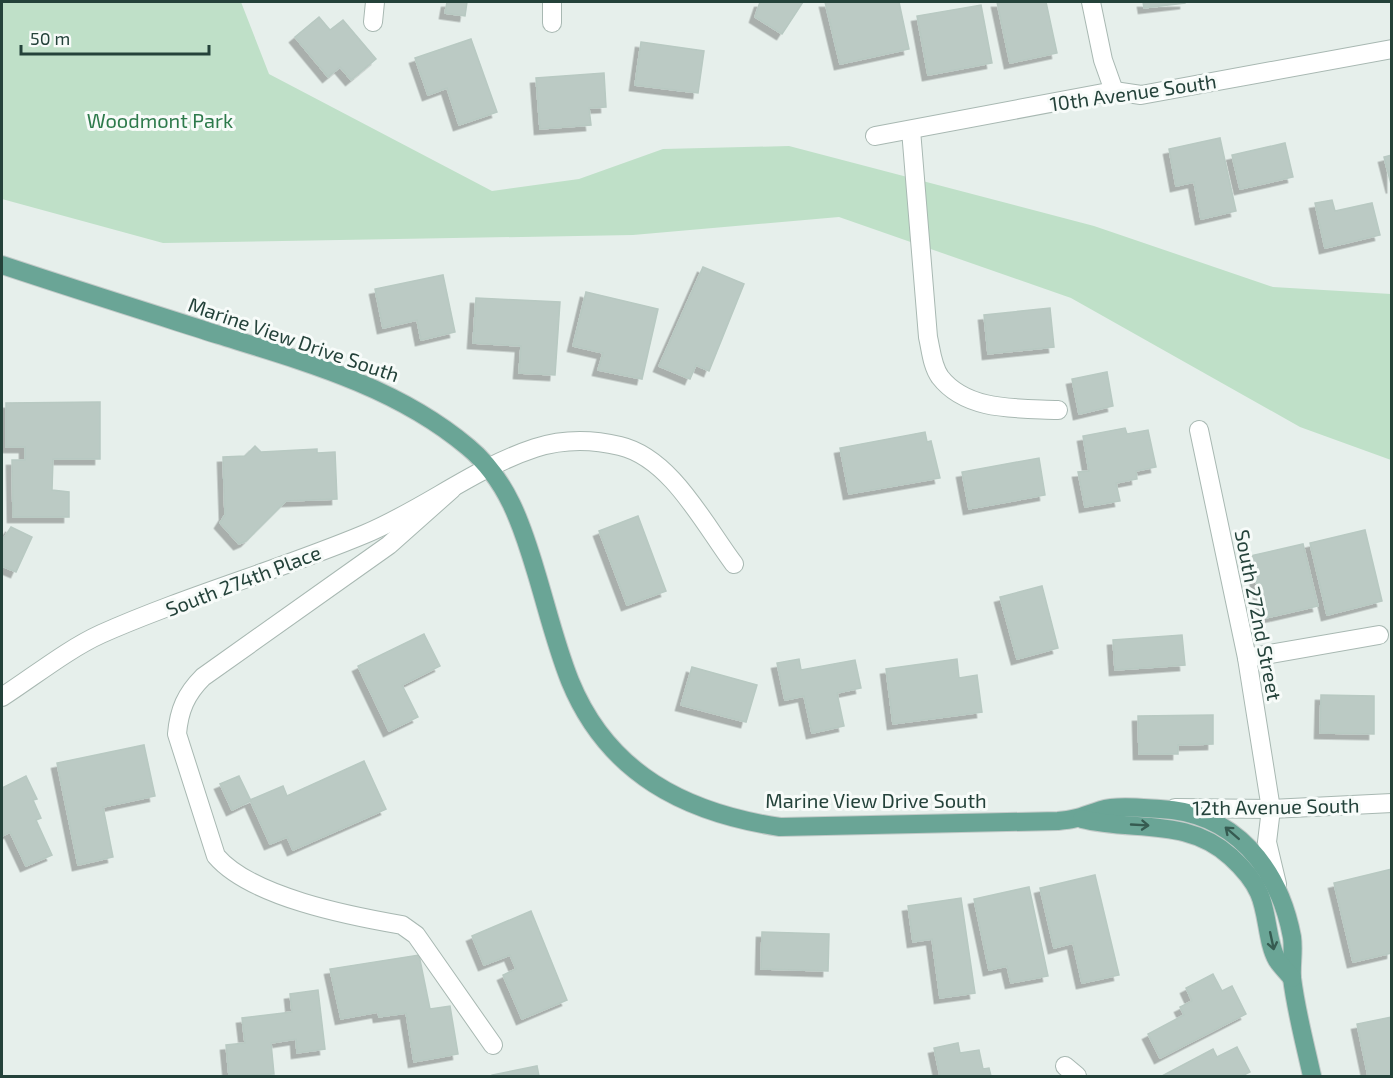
<svg xmlns="http://www.w3.org/2000/svg" width="1393" height="1078" font-family="'Exo 2',sans-serif">
<style>
.green{fill:#bfe0c8}
.building{fill:#bbcac4;stroke:#b8c9c2;stroke-width:1.5;filter:url(#shadow)}
.lines{fill:none;stroke-linecap:round;stroke-linejoin:round}
.minor-casing{stroke:#a8b8b2;stroke-width:20}
.major-casing{stroke:#c2cac8;stroke-width:20}
.minor{stroke:#fff;stroke-width:18}
.major{stroke:#6aa596;stroke-width:18}
.oneway{stroke:#365b51}
.labels{text-anchor:middle;dominant-baseline:central;stroke-width:6;stroke-linejoin:round;paint-order:stroke}
.street-label{font-size:20px;fill:#24423a;stroke:#f7fbf9}
.park-label{font-size:20px;fill:#2d7a4b;stroke:#f7fbf9}
</style>
<defs>
<filter id="shadow"><feDropShadow dx="-5.5" dy="5.5" stdDeviation="0" flood-color="#0004"/></filter>
</defs>
<rect width="100%" height="100%" fill="#e6efeb"/>
<polygon class="green" points="2,2 241,2 269,74 492,191 579,179 663,149 789,146 1094,226 1273,287 1391,294 1391,460 1300,427 1071,298 839,217 633,235 163,243 2,199"/>
<g class="building">
<polygon points="447,2 467,2 465,16 445,13"/>
<polygon points="760,2 803,2 782,34 755,17"/>
<polygon points="825,2 899,2 909,49 840,64"/>
<polygon points="997,2 1046,2 1057,53 1010,63"/>
<polygon points="1143,2 1185,2 1185,3 1144,8"/>
<polygon points="981,5 992,63 928,75 917,16"/>
<polygon points="319,17 330,30 343,20 376,59 351,80 340,67 328,77 295,37"/>
<polygon points="471,39 497,112 459,125 447,88 428,95 415,58"/>
<polygon points="641,42 704,51 698,93 635,85"/>
<polygon points="604,73 606,107 589,108 591,125 540,129 536,78"/>
<polygon points="1220,138 1236,211 1201,219 1194,182 1176,186 1169,149"/>
<polygon points="1285,143 1293,177 1240,189 1232,155"/>
<polygon points="1392,155 1392,188 1384,157"/>
<polygon points="1332,200 1335,211 1372,203 1380,235 1325,248 1315,203"/>
<polygon points="703,267 744,284 709,371 696,365 690,379 659,366"/>
<polygon points="443,275 455,332 421,340 417,320 383,328 375,289"/>
<polygon points="586,292 658,309 642,379 598,370 603,353 573,346"/>
<polygon points="476,298 560,302 555,375 519,373 521,346 473,343"/>
<polygon points="1050,308 1054,347 988,354 984,315"/>
<polygon points="1107,372 1113,406 1079,414 1072,379"/>
<polygon points="100,402 100,459 53,459 52,490 69,492 69,517 13,517 12,460 25,460 25,447 6,447 6,403"/>
<polygon points="1125,428 1127,434 1148,430 1156,467 1136,471 1137,479 1116,483 1120,501 1085,507 1078,472 1089,471 1083,436"/>
<polygon points="925,432 927,442 931,441 940,478 849,494 840,448"/>
<polygon points="255,446 261,452 317,449 317,453 335,452 337,499 286,501 246,541 239,544 220,523 225,515 223,457 245,456"/>
<polygon points="1039,458 1045,495 969,509 962,472"/>
<polygon points="638,516 666,591 627,605 599,531"/>
<polygon points="11,527 32,537 16,572 2,566 2,541"/>
<polygon points="1365,530 1382,601 1327,615 1310,543"/>
<polygon points="1303,544 1318,606 1265,618 1250,556"/>
<polygon points="1042,586 1058,648 1017,659 1000,597"/>
<polygon points="424,634 440,666 402,685 418,717 389,731 358,666"/>
<polygon points="1182,635 1185,665 1115,670 1113,640"/>
<polygon points="799,659 801,670 855,660 861,688 837,693 844,726 812,733 804,696 785,700 777,663"/>
<polygon points="957,659 959,678 977,675 982,712 893,724 886,669"/>
<polygon points="692,667 757,685 746,722 681,705"/>
<polygon points="1321,695 1374,696 1374,734 1320,733"/>
<polygon points="1213,715 1213,744 1178,745 1178,754 1139,754 1138,716"/>
<polygon points="144,745 155,796 103,807 113,857 78,865 57,763"/>
<polygon points="364,761 386,809 293,850 287,837 270,844 250,800 283,786 287,796"/>
<polygon points="26,776 37,799 33,800 41,818 36,820 52,855 26,866 10,832 2,836 2,788"/>
<polygon points="239,776 251,801 232,810 220,784"/>
<polygon points="1392,869 1392,953 1353,962 1334,883"/>
<polygon points="1095,875 1119,975 1082,983 1073,943 1054,948 1040,888"/>
<polygon points="1029,887 1048,976 1011,983 1007,966 989,970 974,899"/>
<polygon points="961,898 975,993 940,998 932,939 913,942 908,906"/>
<polygon points="531,911 567,1000 522,1019 503,975 516,969 510,955 484,965 472,936"/>
<polygon points="762,932 829,934 828,971 761,969"/>
<polygon points="419,955 430,1009 450,1006 458,1054 414,1062 406,1013 379,1017 378,1012 341,1019 330,969"/>
<polygon points="1213,974 1222,991 1232,986 1246,1014 1160,1058 1148,1034 1184,1015 1180,1007 1192,1001 1186,988"/>
<polygon points="318,990 325,1049 297,1053 296,1039 271,1043 274,1074 229,1076 226,1045 245,1043 242,1018 292,1012 290,994"/>
<polygon points="1392,1017 1392,1076 1368,1076 1357,1024"/>
<polygon points="958,1043 960,1053 979,1050 983,1069 989,1068 991,1076 940,1076 934,1048"/>
<polygon points="1237,1047 1250,1072 1242,1076 1162,1076 1213,1049 1217,1057"/>
<polygon points="537,1066 539,1076 492,1076 492,1075"/>
</g>
<g class="lines">
<defs>
<g id="minor">
<polyline points="552,2 552,23"/>
<polyline points="1091,2 1103,60 1114,91"/>
<polyline points="373,22 375,2"/>
<path d="M911,130L928,337C931,350 932,366 940,377C967,412 1019,408 1058,410"/>
<polyline points="875,136 1114,91 1141,95 1392,49"/>
<polyline points="1199,430 1247,658 1271,809 1267,842 1277,884"/>
<path d="M452,489L389,545L203,677C186,694 179,710 177,734L216,856C251,897 350,916 402,925L416,935L493,1045"/>
<polyline points="1247,658 1379,635"/>
<path d="M2,697C33,677 68,649 101,634C186,596 279,570 365,534C423,510 474,468 535,448C563,439 591,439 620,446C671,458 704,524 734,564"/>
<polyline points="1175,808 1271,809 1392,803"/>
<polyline points="1065,1066 1077,1076"/>
</g>
<g id="major">
<path d="M2,265C74,289 147,312 219,335C306,362 397,387 468,447C507,479 522,525 536,572C547,608 556,646 570,681C608,774 686,813 780,827L1058,821C1079,819 1082,816 1101,810C1117,805 1143,808 1160,809C1234,812 1279,868 1292,937C1294,951 1291,965 1292,978C1296,1011 1305,1044 1312,1076"/>
<path d="M1082,819C1134,832 1187,817 1231,857C1242,867 1253,879 1259,893C1268,913 1267,943 1277,960C1281,966 1287,972 1292,978"/>
</g>
</defs>
<use href="#minor" class="minor-casing"/>
<use href="#major" class="major-casing"/>
<use href="#minor" class="minor"/>
<use href="#major" class="major"/>
</g>
<defs><path id="oneway-shaft" d="M-6 0H5M1.5-3L5.5 0L1.5 3" fill="none" stroke-width="1.6" stroke-linecap="round" stroke-linejoin="round" transform="scale(1.5)"/></defs>
<g class="oneway">
<use href="#oneway-shaft" transform="translate(1140 825) rotate(3)"/>
<use href="#oneway-shaft" transform="translate(1232 833) rotate(-139)"/>
<use href="#oneway-shaft" transform="translate(1272 941) rotate(78)"/>
</g>
<g class="labels">
<g class="street-label">
<text transform="translate(1133 92) rotate(-8)">10th Avenue South</text>
<text transform="translate(294 339) rotate(19)">Marine View Drive South</text>
<text transform="translate(243 580) rotate(-21)">South 274th Place</text>
<text transform="translate(1259 615) rotate(79)">South 272nd Street</text>
<text x="876" y="800">Marine View Drive South</text>
<text transform="translate(1276 806) rotate(-1)">12th Avenue South</text>
</g>
<g class="park-label">
<text x="160" y="120">Woodmont Park</text>
</g>
</g>
<rect width="1393" height="1078" fill="none" stroke="#24423a" stroke-width="6"/>
<path d="M21 45v9h188v-9" fill="none" stroke="#24423a" stroke-width="3"/>
<text x="30" y="45" font-size="18" fill="#24423a" stroke="#f7fbf9" stroke-width="4.5" paint-order="stroke">50 m</text>
</svg>
